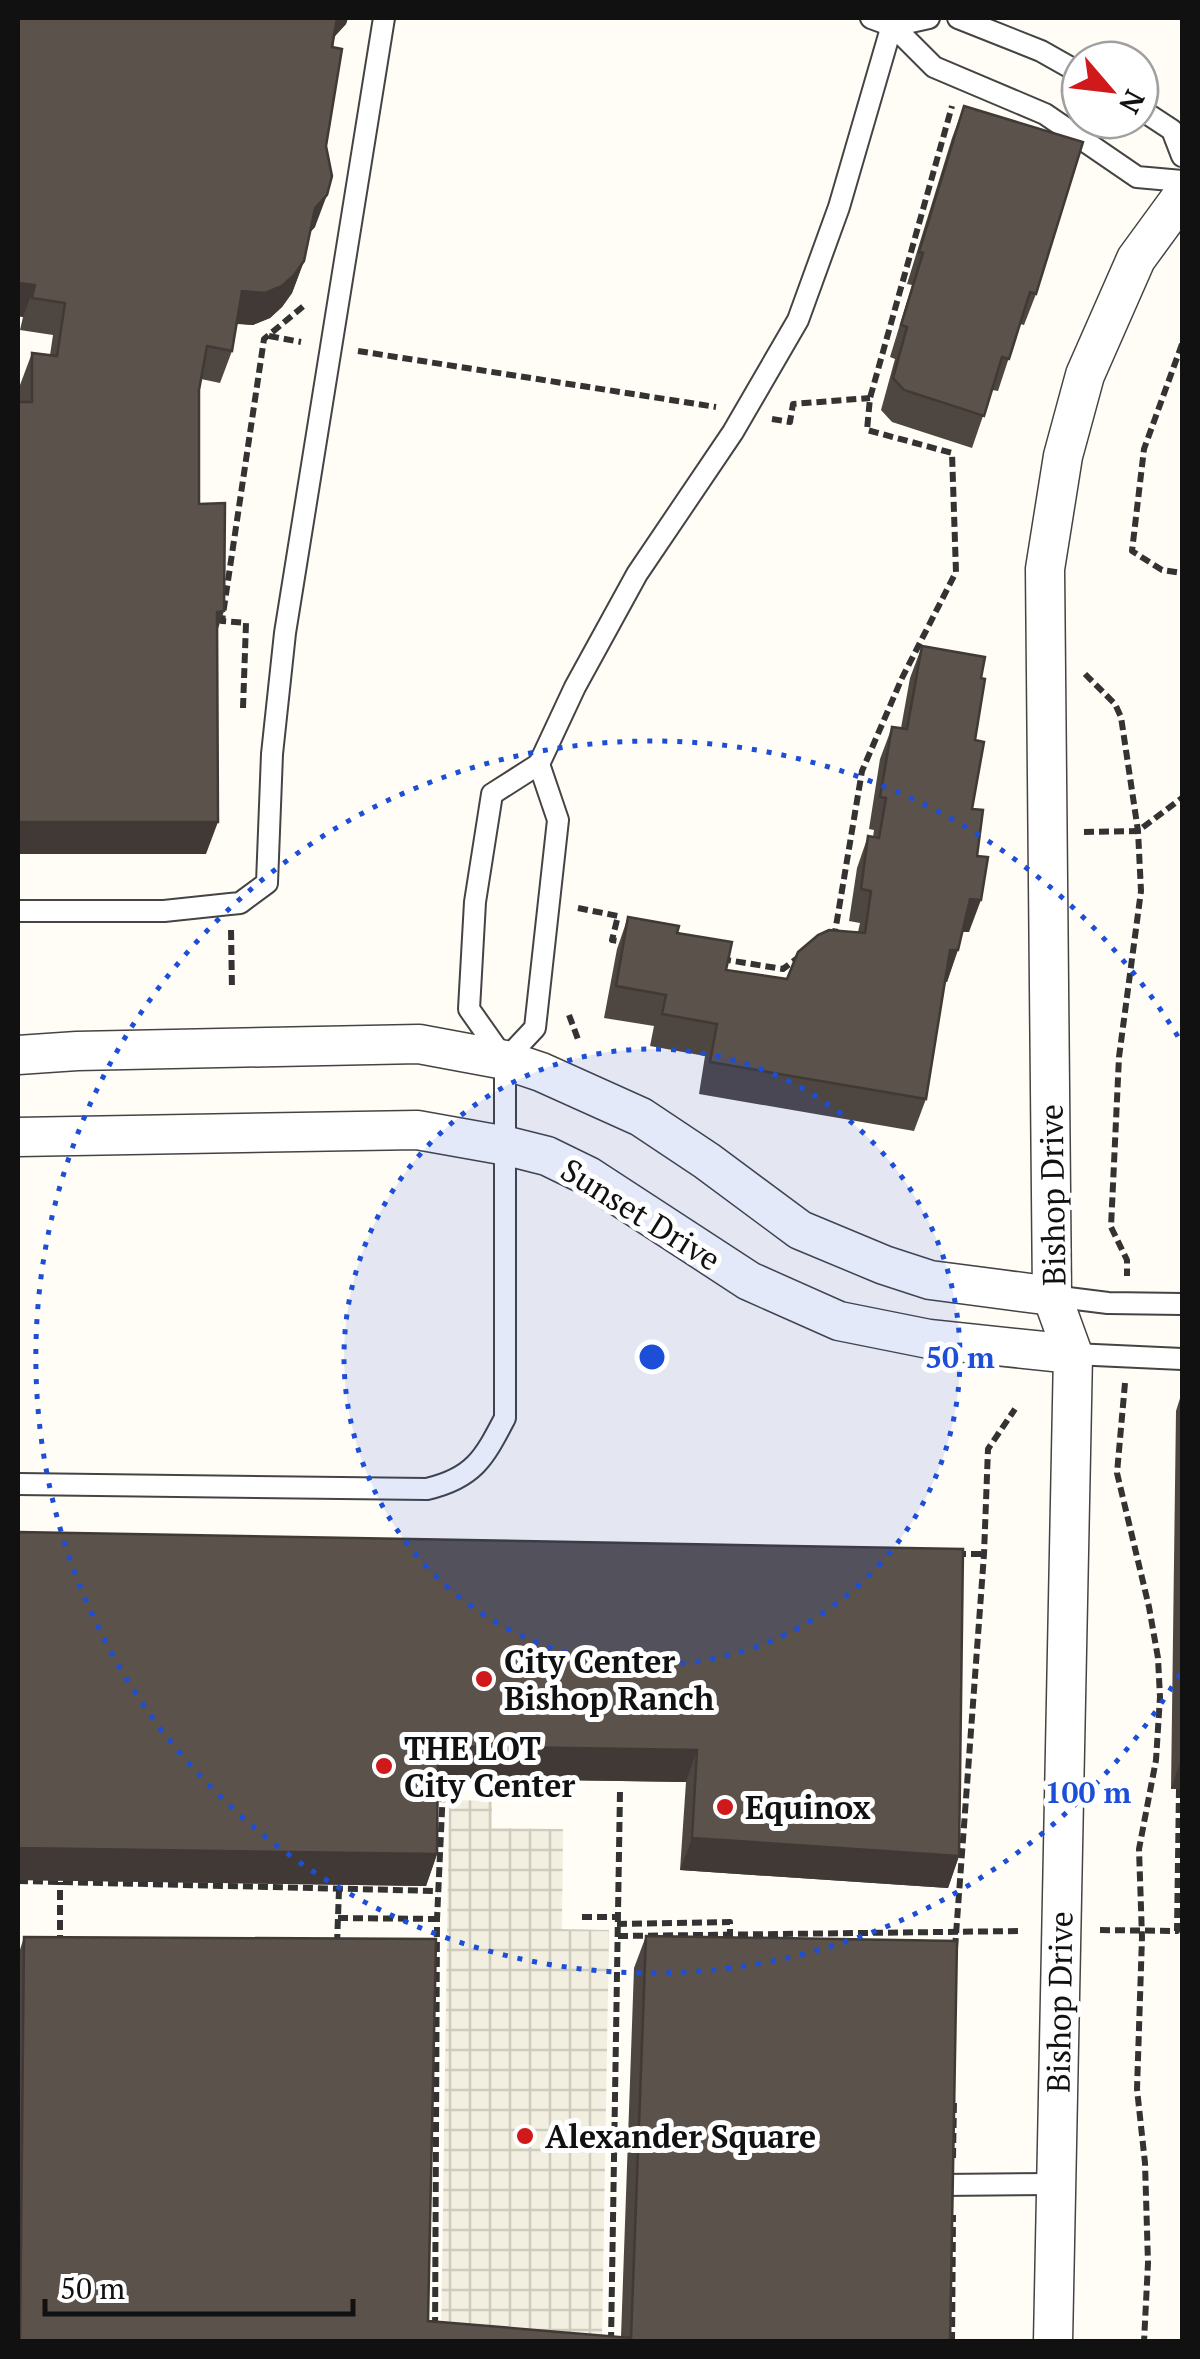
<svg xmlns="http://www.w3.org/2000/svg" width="1200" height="2359" font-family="'PT Serif',serif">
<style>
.plaza{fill:url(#plaza-grid)}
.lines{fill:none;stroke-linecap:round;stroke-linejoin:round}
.service-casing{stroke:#444;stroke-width:24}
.minor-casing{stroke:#444;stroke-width:41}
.path{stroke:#333;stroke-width:6;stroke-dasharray:10 5;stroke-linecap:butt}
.service{stroke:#fff;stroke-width:20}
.minor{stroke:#fff;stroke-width:38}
.wall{fill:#4e4741}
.shaded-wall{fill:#403935}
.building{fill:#5b524c;stroke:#403935;stroke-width:2.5}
.ring{fill:none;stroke:#1d4ed8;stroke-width:5;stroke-dasharray:5 10}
.poi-dot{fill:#d0191b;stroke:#fff;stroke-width:4}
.labels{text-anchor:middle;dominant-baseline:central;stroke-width:10;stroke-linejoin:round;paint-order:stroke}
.street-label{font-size:32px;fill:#111;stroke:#fff}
.poi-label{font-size:32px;font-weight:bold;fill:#111;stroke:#fff;text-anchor:start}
.centre{fill:#1d4ed8;stroke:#fff;stroke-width:5}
.ring-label{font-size:30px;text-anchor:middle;font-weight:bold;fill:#1d4ed8;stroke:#fff;stroke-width:10;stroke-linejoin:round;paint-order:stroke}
</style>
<defs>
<pattern id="plaza-grid" width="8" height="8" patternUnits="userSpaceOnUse" patternTransform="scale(2.5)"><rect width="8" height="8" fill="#f2eee0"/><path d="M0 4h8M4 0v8" fill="none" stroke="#cecbbf"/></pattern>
</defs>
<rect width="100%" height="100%" fill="#fffdf5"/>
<polygon class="plaza" points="449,1800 492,1801 492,1828 563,1829 562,1929 609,1930 602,2341 441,2342"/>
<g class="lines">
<defs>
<g id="service">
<polyline points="871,18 893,26 934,67 1045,114 1137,177 1182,181"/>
<polyline points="958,18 1041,51 1080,73"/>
<polyline points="893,26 929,18"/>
<polyline points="1140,109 1172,130 1182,156"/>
<polyline points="18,911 164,911 230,904 240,903 267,883 272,754 285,633 384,18"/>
<polyline points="505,1060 535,1028 558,820 539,764"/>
<polyline points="1052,1296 1108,1303 1182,1304"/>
<polyline points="1073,1354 1182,1359"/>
<path d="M18,1484L427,1489C474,1478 484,1458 505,1418V1060L469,1009L475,902L492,794L539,764L575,687L637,574L733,432L798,320L839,207L894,18"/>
<polyline points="941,2185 1056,2184"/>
</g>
<g id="minor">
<polyline points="18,1055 77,1051 419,1044 505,1060 541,1072 641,1117 707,1161 800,1230 884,1265 930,1280 1052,1296"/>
<polyline points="18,1137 417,1130 507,1146 547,1156 588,1176 749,1281 839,1321 929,1339 1073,1354"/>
<polyline points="1053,2342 1073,1354 1052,1296 1045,569 1063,456 1085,375 1136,259 1182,196"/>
</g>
</defs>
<use href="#service" class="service-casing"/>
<use href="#minor" class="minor-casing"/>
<g class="path">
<polyline points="269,336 301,342"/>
<polyline points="1182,344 1144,449 1132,551 1162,570 1182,573"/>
<polyline points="358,351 716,407"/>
<polyline points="772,419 790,422 793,404 870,398"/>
<polyline points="1085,674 1115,704 1121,717 1138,831 1141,891 1119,1057 1111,1227 1127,1260 1127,1276"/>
<polyline points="243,708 246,623 222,621 264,339 306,304"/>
<polyline points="1084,832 1138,831 1182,798"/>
<polyline points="578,908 618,916 612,940 625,942"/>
<polyline points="231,930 232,989"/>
<polyline points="830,936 835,932 862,771 902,678 956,572 952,453 867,430 870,398 952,106"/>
<polyline points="721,959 783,969 799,957"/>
<polyline points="569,1015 579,1042"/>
<polyline points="1125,1383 1117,1473 1149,1607 1158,1658 1160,1697 1156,1760 1139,1849 1142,1937 1137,2089 1145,2163 1148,2263 1144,2342"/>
<polyline points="956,1554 984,1554"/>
<polyline points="18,1881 438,1891"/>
<polyline points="582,1917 618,1917"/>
<polyline points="338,1918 437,1919"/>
<polyline points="617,1924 730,1922 730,1935"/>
<polyline points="1100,1930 1177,1931 1179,1789"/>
<polyline points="618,1936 1023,1931"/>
<polyline points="337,1944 339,1890"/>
<polyline points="60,1945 60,1882"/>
<polyline points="955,1948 984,1554 988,1449 1015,1409"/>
<polyline points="953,2158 954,2100"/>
<polyline points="435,2342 437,1919 443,1789"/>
<polyline points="611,2342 620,1791"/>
<polyline points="952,2342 953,2215"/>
</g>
<use href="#service" class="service"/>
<use href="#minor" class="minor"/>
</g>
<g class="wall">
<polygon points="18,18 348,18 346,24 334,37 326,146 315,227 310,232 304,261 292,293 282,307 270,318 253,325 237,324 232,351 220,383 201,379 199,390 199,504 217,631 206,854 20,402 20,385 32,353 50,355 53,335 20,330 23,317 18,316"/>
<polygon points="964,106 1036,294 1024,325 1020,324 998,391 992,390 972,448 892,422 881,410 895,359 890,357 912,285 907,284 952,138"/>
<polygon points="922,646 981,678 975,740 972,809 977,856 969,932 963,932 947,982 944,982 926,1099 914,1131 699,1094 705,1056 650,1046 654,1026 604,1018 617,949 628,917 677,933 726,970 787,979 858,932 860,923 849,921 857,868 868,836 873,837 874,830 869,829 880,759 892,727 901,728 910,678"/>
<polygon points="1182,1392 1182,1789 1171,1789 1176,1411"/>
<polygon points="18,1532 963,1549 959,1856 948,1888 680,1870 686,1782 438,1778 437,1854 426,1886 18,1880"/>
<polygon points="646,1936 950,2342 18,2342 18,1956 24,1937 428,2321 621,2337 634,1968"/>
</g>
<g class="shaded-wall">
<polygon points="336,18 348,18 346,24 325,47"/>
<polygon points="327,195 315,227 303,240 315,208"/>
<polygon points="304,261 292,293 282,307 270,318 253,325 230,323 242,291"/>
<polygon points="18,283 35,285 23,317 18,316"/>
<polygon points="224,611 213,643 217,612"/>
<polygon points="18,822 218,822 206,854 18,854"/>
<polygon points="970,899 981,900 969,932 959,931"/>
<polygon points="950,950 958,950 947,982 938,982"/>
<polygon points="438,1746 697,1750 686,1782 426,1778"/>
<polygon points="1182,1757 1182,1789 1171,1789"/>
<polygon points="692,1838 959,1856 948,1888 680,1870"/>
<polygon points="18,1848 437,1854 426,1886 18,1880"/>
</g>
<g class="building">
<polygon points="18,18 337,18 332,47 342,49 326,146 332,176 327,195 315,208 304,261 294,275 282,286 265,293 242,291 232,351 207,346 199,390 199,504 225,503 224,611 217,612 218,822 18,822 18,402 32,402 32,353 57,356 65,303 32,298 35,285 18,283"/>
<polygon points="964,106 1083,142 1036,294 1030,292 1009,359 1002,357 984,416 904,390 893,378 907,327 901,325 923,253 919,252"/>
<polygon points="922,646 985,657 981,678 985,679 975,740 984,742 972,809 983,810 977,856 988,857 981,900 970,899 958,950 950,950 926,1099 710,1062 717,1024 662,1014 666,995 616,986 628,917 679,926 677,933 732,942 726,970 787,979 798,952 818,935 829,930 865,933 871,891 861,889 868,836 879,838 886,798 880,797 892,727 907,729"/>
<polygon points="18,1532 963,1549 959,1856 692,1838 697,1750 438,1746 437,1854 18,1848"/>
<polygon points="646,1936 957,1941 950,2342 20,2342 24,1937 436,1939 428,2321 631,2338"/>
</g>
<circle cx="652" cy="1357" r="308" fill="#1d4ed8" fill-opacity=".12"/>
<g class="ring">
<circle cx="652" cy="1357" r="308"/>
<path d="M1180 1674A616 616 0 1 1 1180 1040"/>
</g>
<g class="poi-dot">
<circle cx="484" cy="1679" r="10"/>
<circle cx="384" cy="1766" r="10"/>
<circle cx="725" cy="1807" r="10"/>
<circle cx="525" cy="2136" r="10"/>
</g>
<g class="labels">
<g class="street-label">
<text transform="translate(1052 1195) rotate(-91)">Bishop Drive</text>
<text transform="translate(641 1214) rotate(32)">Sunset Drive</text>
<text transform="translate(1059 2002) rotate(-89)">Bishop Drive</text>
</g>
<g class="poi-label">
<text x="504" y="1661">City Center<tspan x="504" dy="37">Bishop Ranch</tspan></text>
<text x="404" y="1748">THE LOT<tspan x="404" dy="37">City Center</tspan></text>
<text x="745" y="1807">Equinox</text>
<text x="545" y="2136">Alexander Square</text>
</g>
</g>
<circle cx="652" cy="1357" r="15" class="centre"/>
<g class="ring-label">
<text x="960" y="1368">50 m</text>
<text x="1088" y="1803">100 m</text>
</g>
<rect width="1200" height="2359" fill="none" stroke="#111111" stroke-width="40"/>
<g transform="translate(1110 90) rotate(118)"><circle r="48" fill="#ffffff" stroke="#a0a0a0" stroke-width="2.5"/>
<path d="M0-8L18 38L0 25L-18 38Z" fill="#d0191b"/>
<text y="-15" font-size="28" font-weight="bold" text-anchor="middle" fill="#111111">N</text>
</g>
<path d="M45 2299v15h308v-15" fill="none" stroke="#111111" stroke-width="5"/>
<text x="60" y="2299" font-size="30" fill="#111111" stroke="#ffffff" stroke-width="8" paint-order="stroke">50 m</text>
</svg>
